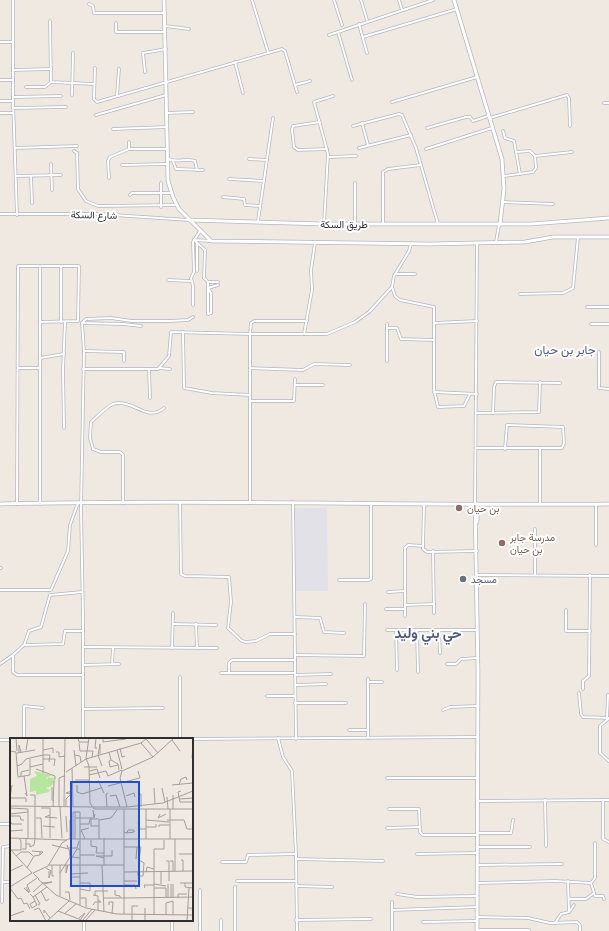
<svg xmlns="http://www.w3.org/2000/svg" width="609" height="931" font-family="Raleway,Vazirmatn,sans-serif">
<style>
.industrial{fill:#e3e1e8}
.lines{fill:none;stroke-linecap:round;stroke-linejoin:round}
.street-casing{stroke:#b4b7c1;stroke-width:3.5}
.secondary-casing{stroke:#b4b7c1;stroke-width:4.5}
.street{stroke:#fff;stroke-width:2}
.secondary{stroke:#fff;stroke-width:3}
.education-dot{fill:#8d6e63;stroke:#fff;stroke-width:1.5}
.worship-dot{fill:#6b7280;stroke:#fff;stroke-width:1.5}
.labels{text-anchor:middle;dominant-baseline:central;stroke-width:4;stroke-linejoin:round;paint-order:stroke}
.street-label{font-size:10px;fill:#2e2e2e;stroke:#fff}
.education-label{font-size:10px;fill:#785e54;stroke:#fff;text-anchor:start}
.worship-label{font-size:10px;fill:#5b616d;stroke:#fff;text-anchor:start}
.quarter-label{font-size:12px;fill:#4d5680;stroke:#fff}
.district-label{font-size:14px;font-weight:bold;fill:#4d5680;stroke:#fff}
.inset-road{fill:none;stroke:#a29e99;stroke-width:1}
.view{fill:#1d4ed8;fill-opacity:0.15;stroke:#1d4ed8;stroke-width:2}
.inset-edge{fill:none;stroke:#2e2e2e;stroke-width:2}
</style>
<rect width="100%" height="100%" fill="#efe9e1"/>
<polygon class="industrial" points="295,508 327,508 328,591 296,591"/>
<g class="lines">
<defs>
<g id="street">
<polyline points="13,0 13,101 17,215"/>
<polyline points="252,0 268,52"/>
<polyline points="334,0 342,25"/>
<polyline points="361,0 367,20"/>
<polyline points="399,0 402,10"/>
<polyline points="89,4 93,6 94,13 165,13"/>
<polyline points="50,21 51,82 94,84"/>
<polyline points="116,23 116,32 165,32"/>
<polyline points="359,24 367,53"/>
<polyline points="165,26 189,29"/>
<polyline points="338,32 352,80"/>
<polyline points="329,35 433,0"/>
<polyline points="363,37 457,9"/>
<polyline points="0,42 12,42"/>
<polyline points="235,62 243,93"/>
<polyline points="95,68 94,99 97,102 282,49 285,51 297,92"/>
<polyline points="13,70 51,69"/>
<polyline points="145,72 143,53 166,49"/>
<polyline points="0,80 13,80"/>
<polyline points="295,85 310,81"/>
<polyline points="26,87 45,87 51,82"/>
<polyline points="72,95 73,53"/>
<polyline points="117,95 119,69"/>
<polyline points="13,97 61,96"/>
<polyline points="0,101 13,101"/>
<polyline points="392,102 477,77"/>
<polyline points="604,103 609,103"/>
<polyline points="13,108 66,107"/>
<polyline points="0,113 13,113"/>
<polyline points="167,113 193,112"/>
<polyline points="96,115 166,95"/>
<polyline points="490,118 567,95 569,98 570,126"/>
<polyline points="320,122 293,126 292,130 294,147 298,150 327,149"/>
<polyline points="362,123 368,145"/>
<polyline points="353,126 399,114 402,115 416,148 438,224"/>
<polyline points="427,128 466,117 470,117 473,121 488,116"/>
<polyline points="113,129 167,127"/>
<polyline points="503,131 505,138 514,141 520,174"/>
<polyline points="129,142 129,149"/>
<polyline points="15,148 77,146"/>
<polyline points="359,148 411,135"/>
<polyline points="426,149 492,128"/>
<polyline points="74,151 77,153 78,189 86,201 98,206 177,205"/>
<polyline points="516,152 530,151 535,156"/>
<polyline points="328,157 356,156"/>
<path d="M168,159C177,163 186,158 195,161L197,170"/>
<polyline points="249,159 267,160"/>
<polyline points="173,161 176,169 178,169 203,170"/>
<polyline points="51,164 52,190"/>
<polyline points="122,165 167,164"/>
<polyline points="16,176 61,175"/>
<polyline points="31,176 32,203"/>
<polyline points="504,176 533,172 536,168 535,156 572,152"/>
<polyline points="109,178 108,161 110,157 129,149 167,149"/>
<polyline points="229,179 264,181"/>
<polyline points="161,183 161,207"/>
<polyline points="130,195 132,193 171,193"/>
<polyline points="223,197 244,199 245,205 260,206"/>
<polyline points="503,202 553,204"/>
<polyline points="0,214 99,214 189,220"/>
<polyline points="258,221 273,118"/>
<polyline points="355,223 355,183"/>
<polyline points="383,223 383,172 388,169 421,165"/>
<polyline points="324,224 328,154 314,102 333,96"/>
<polyline points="194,240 205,250 204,278 208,282 208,314 211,313 211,293 208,288 218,285"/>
<polyline points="194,240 211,241"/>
<polyline points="496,242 499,225"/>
<polyline points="197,244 197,271"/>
<polyline points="61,266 61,322"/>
<polyline points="395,274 415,274"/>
<polyline points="168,280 191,281"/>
<polyline points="208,282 218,282"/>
<polyline points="392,287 395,296 400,300 434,307 434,323 477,321"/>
<polyline points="520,294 563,293 573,288 578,237"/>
<polyline points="193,305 193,286 191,278 194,272 193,242 200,231"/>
<polyline points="587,307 609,307"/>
<polyline points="82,323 123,324 141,326"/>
<polyline points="434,323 434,390 438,407 464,406 470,394"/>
<polyline points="387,324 387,361"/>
<polyline points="591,324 609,324"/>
<polyline points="387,328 397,328 401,339 434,340"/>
<polyline points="183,332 184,388 212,393 250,395"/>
<polyline points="304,334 312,290 311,270 315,243"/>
<polyline points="84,351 124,352 124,361"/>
<polyline points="599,352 599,388 609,389"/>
<polyline points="40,358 64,354"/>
<polyline points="18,368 40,368"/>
<polyline points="159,368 170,369"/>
<polyline points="250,368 303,370 314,364 350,365"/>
<polyline points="83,369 158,369 169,356 171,332 250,334 251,323 254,321 307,321"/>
<polyline points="149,369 150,398"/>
<polyline points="295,385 323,385"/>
<polyline points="434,392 477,394"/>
<polyline points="250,401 294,401 295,379"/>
<polyline points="477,413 539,412 540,382"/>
<polyline points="493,413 494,387 496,382 560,383"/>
<polyline points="64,428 63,370 65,322"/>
<polyline points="476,448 562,448 564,443 563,427 507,425 505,449"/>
<polyline points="180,502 181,574 185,576 229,577 231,602 228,628 242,641 246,642 256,641 270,634 295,634"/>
<polyline points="293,502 296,739"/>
<path d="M123,503V455L120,452H101L93,449L90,438L91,422C97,417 106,407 113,404C132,398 147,423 164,408"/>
<polyline points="250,503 250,334 327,334 355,322 369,312 392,287 394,276 409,251 411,244"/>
<polyline points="17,504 18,266 79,266 78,321 40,322"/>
<polyline points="40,504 40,266"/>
<polyline points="424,504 423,549 427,552 477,551"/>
<polyline points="475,504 477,243"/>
<polyline points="540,504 540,448"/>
<polyline points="535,529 535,575"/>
<polyline points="596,545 596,504"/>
<polyline points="433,551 434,613"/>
<polyline points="0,568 1,568"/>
<polyline points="477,575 609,576"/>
<polyline points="339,580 368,580 371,579 371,504"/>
<polyline points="0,590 51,590 68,551 70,525 78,503"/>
<polyline points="82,592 50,595 41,627 29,631 24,645 13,655 13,672 17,675 83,675"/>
<polyline points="388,592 405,591"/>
<polyline points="405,605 434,604"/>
<polyline points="386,609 405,609"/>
<polyline points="566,610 566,631 590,631"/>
<polyline points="405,616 405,548 408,545 423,546"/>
<polyline points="295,617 320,618 324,632 344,633"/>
<polyline points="173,624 216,625"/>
<polyline points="196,624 197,648"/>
<polyline points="387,630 477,630"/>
<polyline points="396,630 397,670"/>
<polyline points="417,631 418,672"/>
<polyline points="439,631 440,653"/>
<polyline points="24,645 63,644 65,631 83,631"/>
<polyline points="83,647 217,648"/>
<polyline points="172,648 173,613"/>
<polyline points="295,655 364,656 365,604"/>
<polyline points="295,660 232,660 229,663 229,673 295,673"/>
<polyline points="0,664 13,655"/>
<polyline points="112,664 113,648"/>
<polyline points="447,664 456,664 461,659 477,658"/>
<polyline points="83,665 119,664"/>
<polyline points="221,673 229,673"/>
<polyline points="295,675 331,674"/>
<polyline points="180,677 180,739"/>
<polyline points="368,679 368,738"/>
<polyline points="368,682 382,682"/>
<polyline points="296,685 326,684"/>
<polyline points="583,689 583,681 589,676 590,575"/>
<polyline points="579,693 581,714 583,717 609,718"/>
<polyline points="267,696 295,696"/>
<polyline points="295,703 346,703"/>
<polyline points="83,709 163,708"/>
<polyline points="443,710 450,707 477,706"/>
<polyline points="607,718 608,695"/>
<polyline points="608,719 600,726 600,753 609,761"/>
<polyline points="349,730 368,730"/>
<polyline points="278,738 283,757 292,771 296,854 297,931"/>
<polyline points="24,739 24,706 43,708"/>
<polyline points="71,739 148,739"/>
<polyline points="83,739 83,617 81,508 84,351 82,323 86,319 111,318 132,321 169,321 188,320 193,317"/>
<polyline points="192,739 477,737"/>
<polyline points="0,740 11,740"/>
<polyline points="387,778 477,778"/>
<polyline points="545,800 546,846"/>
<polyline points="603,800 603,839 609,842"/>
<polyline points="477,801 609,800"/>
<polyline points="389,809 419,809 420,832 423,835 477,835"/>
<polyline points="0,824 11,824"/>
<polyline points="387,828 420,827"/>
<polyline points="478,833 511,833 513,820"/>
<polyline points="477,847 530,847"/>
<polyline points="417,854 477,853"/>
<polyline points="296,859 383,861"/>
<polyline points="222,862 246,862 248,855 296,854"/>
<polyline points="477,865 562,864"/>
<polyline points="237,881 296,881"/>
<polyline points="568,881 569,912"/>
<polyline points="3,882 11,882"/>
<polyline points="477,883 555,881 591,883"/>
<polyline points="591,883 595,878 595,843"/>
<polyline points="591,883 595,896 603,896 604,899"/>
<polyline points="296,886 332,887"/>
<polyline points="235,887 235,931"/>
<polyline points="200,890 200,931"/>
<polyline points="397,894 417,897 477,896"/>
<polyline points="569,899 586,899 594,893"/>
<polyline points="2,902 3,847 11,846"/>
<polyline points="392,902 392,931"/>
<polyline points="392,910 477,907"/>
<polyline points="477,917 528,918 550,923 577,922 580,925 580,931"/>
<polyline points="172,920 172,931"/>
<polyline points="221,920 221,931"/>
<polyline points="296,920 371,919"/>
<polyline points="423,922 477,921"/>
<polyline points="555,923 561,914 569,912 574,905"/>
<polyline points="477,930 529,930"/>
<polyline points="84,931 84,920"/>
</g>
<g id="secondary">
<polyline points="164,0 168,181 173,197 179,209 211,241 430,244 525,242 553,237 609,237"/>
<polyline points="454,0 502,159 504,189 500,224"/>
<polyline points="189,220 324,224 531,224 609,218"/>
<path d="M0,504C203,499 406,506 609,504"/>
<polyline points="475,504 478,672 477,931"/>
<polyline points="477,522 478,504"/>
</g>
</defs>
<use href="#street" class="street-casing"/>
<use href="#secondary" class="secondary-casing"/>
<use href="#street" class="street"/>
<use href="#secondary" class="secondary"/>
</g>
<g class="education-dot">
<circle cx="459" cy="508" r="4"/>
<circle cx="502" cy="543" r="4"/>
</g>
<circle class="worship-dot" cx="463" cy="579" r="4"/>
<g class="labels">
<g class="street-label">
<text transform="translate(94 215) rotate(1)">شارع السكة</text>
<text x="344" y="224">طريق السكة</text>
</g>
<g class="education-label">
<text x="467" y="508">بن حيان</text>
<text x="510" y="537">مدرسة جابر<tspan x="510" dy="12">بن حيان</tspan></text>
</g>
<g class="worship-label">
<text x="471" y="579">مسجد</text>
</g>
<g class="quarter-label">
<text x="565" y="350">جابر بن حيان</text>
</g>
<g class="district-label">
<text x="428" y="633">حي بني وليد</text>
</g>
</g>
<g transform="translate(10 738)">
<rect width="183" height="183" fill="#efe9e1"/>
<path d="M24,33L42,37L36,40L37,41L39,39L46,41L41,48L36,50L39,52L41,50L39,54L26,57V53L20,54V41L27,38Z" fill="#b6e59e"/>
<path class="inset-road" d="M6,0L7,13M33,0V35M68,0L69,4H78M79,0L76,20L79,28L80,65L84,71H183M86,0L85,10H87M93,0V4L116,1M136,1L148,15M162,2L170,13M69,5L70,13H83L82,19M131,5L143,19M110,10L112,19L115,18M16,12L18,0M33,12L43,10V15M64,12L66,28M107,12L112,31M0,13L6,14L8,39L20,37V21M9,14V7L11,14M46,14H49V19L55,18M99,14L101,22L108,26L109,32M7,15L25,12M90,16V6L88,17L92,28M33,17H40L39,24M64,17L70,18L71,24M182,20L183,8M33,21H45L44,28M101,22L99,23L100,29L108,27M7,28L12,26L16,21L33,17M20,29L33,26M74,29H87M62,30L63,68M26,31L45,38V41M80,33L87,31L90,40M56,34L76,21L131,5L137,0M79,37L96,33L98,38L112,32M11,38V34L19,32M14,38L17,58L15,55M65,42H79M88,42L94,55M2,47L0,60H16V64M67,47V54L72,56L91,50M162,47L183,45M169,47L171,41L176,39L177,42M98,48L130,40L128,33M42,49V62L44,63M144,50L145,66M152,50L155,64M62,53L56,55L62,56M171,53L168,54L170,64H183M128,56H131V69M20,57H25V100M100,58L106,57L110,69M116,58L124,55L125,59M157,59L158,71M170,61L183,60M0,68L82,69M49,68V40L54,38M50,68L52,100M54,68L55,0M56,68V61L60,57M43,69L44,43M83,69H117L110,40L112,33L143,19L164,0M97,69L96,56L98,55M117,69L153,65L183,53M0,70L18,71V100M31,70H40V100M136,71V101M160,71V101M163,71V57M83,72L84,80L85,76M0,76L18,74M150,76L148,80L156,76M40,77L35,79L47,80M0,78H10L11,82H14M56,78L57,94M26,80H31L32,100M81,81V88H89M60,82V101M136,82L159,84M157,82H174L177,91H183M0,83L2,86H12M128,84L130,91H136M70,86H79L80,81H89M33,88L45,89M136,89H146V86M149,89V87H160M0,93L13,92M114,94L117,95L124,94V92H118L117,95M0,100L57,102M94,100V127M63,101V74H70V80H65M65,101V74M75,101L71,92L79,90M89,101V82L101,80L107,72M114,101V72M165,101V133M81,102V108L87,109L86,115H94M16,106H20V109L24,107L25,100M42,107L59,111L60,119L62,118M57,107L58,110H67L69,103M114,109H131L129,122L134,125L133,138H128V134M0,111L22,135M12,111H16V100M70,111H67L62,119L70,120M1,112H11V103L9,100M22,113L33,114L30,117M169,116H183M70,117H85M6,118L11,114H19L23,118M94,118H86L94,120M94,118H102V112M126,121L127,109M183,121V134M171,122H173V133M156,123H159V143M160,123H163V133M39,127H114M42,127V138H44M56,127V135L58,127M92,127L94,174M17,130L24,118L30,117V113M36,130L41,133L39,140V133M0,133L13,127M114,134L183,133M136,134L137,129L144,131M50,135L60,119M60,136L78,135M28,141L46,157L76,170L107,176L183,177M29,141L23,135L38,128L52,105L58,101H183M114,143H127M32,145L42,144L34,146M61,145V139H70M170,145H183M175,145V149L183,150M144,146L156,148M151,146V133M158,146V160M161,146V160M114,147H125L126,151M0,149L22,135M0,150L8,161L11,160L14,166L17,165L20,171M14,150L19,155L16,149M135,150L134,147H144M144,150H156V160M70,151L80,153V145H70M105,152V157L110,158V160M31,153L36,163L39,161M20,154L17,147L27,140M23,154L33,145M55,154H59L60,162M20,156L23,159L37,149M25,157L30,166L28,167M83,157L88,158V172M85,157V153H98M50,158V127M23,159L27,167L22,170L20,166L25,163M70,160H76V169M94,160H114M114,160L183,159M163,160V146M168,160V156H177M163,163V177M70,167V80H83M83,167L85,164H91L88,162M99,167V164H103L102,176M135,170V183M177,170H182L183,177M24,172L29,170L36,183M48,173L74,183M34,175V172L40,180M54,176L66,166M114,176V101M144,177V111H154V102M156,177V165L163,163M0,178L14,173M69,180L75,175L71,181M73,182L82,171M76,182L85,172M37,183L59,163M122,183V168H128M177,183L179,149"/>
<path class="view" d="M61,44H129V148H61Z"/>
<rect width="183" height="183" class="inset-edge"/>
</g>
</svg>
